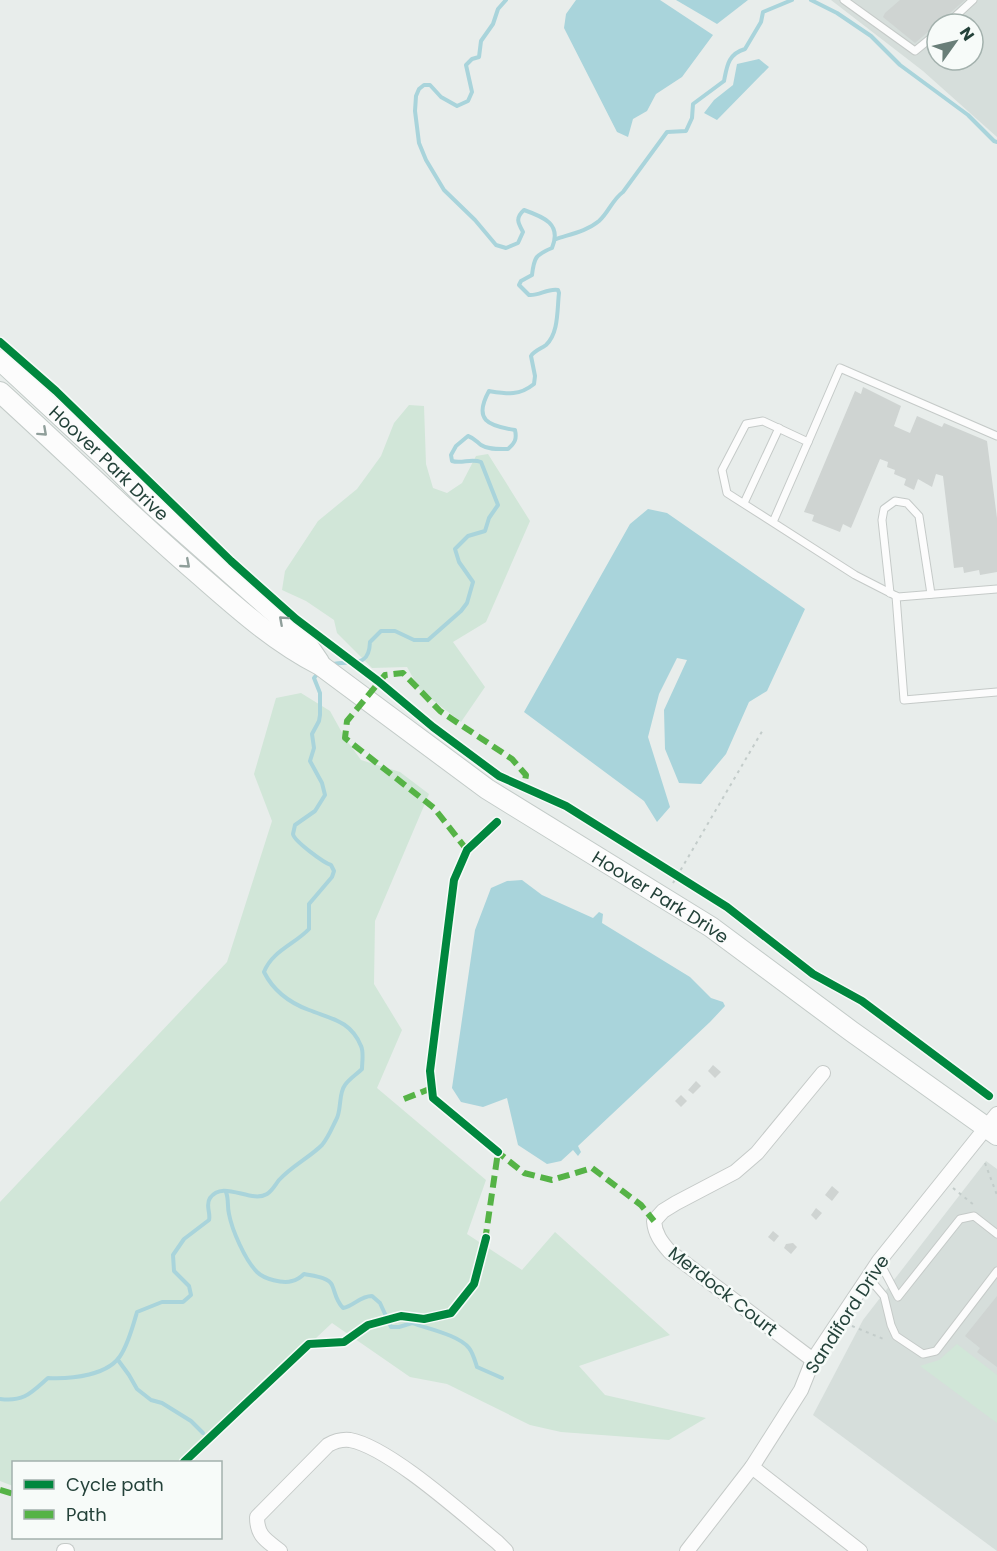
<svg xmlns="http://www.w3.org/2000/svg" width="997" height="1551" font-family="Poppins,sans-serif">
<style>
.built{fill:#d6dedb;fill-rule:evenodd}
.green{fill:#d1e6d8}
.water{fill:#a9d4db}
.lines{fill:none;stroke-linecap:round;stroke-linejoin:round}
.stream{stroke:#a9d4db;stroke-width:4}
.building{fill:#cfd4d2}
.lane-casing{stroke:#c5cac8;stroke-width:9}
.street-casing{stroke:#c5cac8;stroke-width:16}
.secondary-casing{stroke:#c3cbc8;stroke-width:22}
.path{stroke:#c3ccca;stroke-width:2;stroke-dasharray:3 4.5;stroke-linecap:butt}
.lane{stroke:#fcfcfc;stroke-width:7}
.street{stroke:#fcfcfc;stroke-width:14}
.secondary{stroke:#fcfcfc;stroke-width:20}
.quiet{stroke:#55b346;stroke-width:6;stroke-dasharray:12 6;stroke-linecap:butt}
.cycleway-casing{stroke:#f7fbf9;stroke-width:11}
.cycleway{stroke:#00873e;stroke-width:8}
.oneway{stroke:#909f9b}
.labels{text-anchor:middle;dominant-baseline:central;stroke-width:5;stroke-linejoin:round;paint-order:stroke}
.street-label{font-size:18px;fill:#24423a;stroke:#f7fbf9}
</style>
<rect width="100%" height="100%" fill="#e8edeb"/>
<g class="built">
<path d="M831,0H997V137L923,71ZM937,24H973V60H937Z"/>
<polygon points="986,1161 997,1169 997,1551 813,1415 863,1320"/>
</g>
<g class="green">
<polygon points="409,405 424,406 426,464 433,488 447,493 462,483 476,456 488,454 530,521 486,622 453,642 485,687 461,722 420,690 407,667 372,668 337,633 334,620 306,601 282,590 285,571 318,521 357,489 381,456 394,423"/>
<polygon points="301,693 330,711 345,738 361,760 400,772 429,794 375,921 374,984 402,1030 377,1088 486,1180 467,1234 522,1270 555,1232 670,1335 579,1366 605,1395 706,1418 669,1440 561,1432 530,1425 447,1384 410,1377 332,1323 184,1462 14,1462 13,1486 0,1481 0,1202 227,962 272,821 254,774 276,698"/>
<polygon points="957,1344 997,1375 997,1423 920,1366 939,1360"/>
</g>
<g class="water">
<polygon points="576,0 660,0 713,35 682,77 656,94 647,111 633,119 628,137 617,132 564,28 566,14"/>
<polygon points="676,0 748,0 717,24"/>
<polygon points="759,59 769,67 717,120 704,113 714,100 733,85 737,64"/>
<polygon points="648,509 667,513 805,609 767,691 749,702 726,754 701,784 679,783 665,749 664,710 687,660 677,658 659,694 648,737 670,807 657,822 644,801 524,712 630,524"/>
<polygon points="522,880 542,895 593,918 599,912 603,914 602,923 690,977 711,998 723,1002 725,1006 710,1022 578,1146 581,1152 578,1156 573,1150 561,1161 547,1164 518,1145 507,1098 483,1107 461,1102 452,1088 475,930 491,888 507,881"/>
</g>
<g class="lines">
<g class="stream">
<polyline points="811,0 837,13 871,36 900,65 968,115 994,141 997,142"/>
<path d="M556,239C571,234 587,231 599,221C609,212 612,200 623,192L667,132L686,131L692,118L693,104L724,81C727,66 728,54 745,49L761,22L763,12L792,0"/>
<path d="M332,664C352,660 369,669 370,642L381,631H395L414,640H428L461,611L467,603L473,582L459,562L455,549L468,536L485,531L489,518L498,505L481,462C471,458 462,464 452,461L451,455L456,446L468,436C474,438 476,441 481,445C489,450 499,449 508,449C515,443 517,439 515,430C488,426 473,420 489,391C508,394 519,396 534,384L535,376L531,356C535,350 541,349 546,345C559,333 557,309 559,293L558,290C548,288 539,296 529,295L519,285L521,281L532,275C534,258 535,255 552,248C562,224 544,217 524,210C515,218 518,223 523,232L518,243L506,248L496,245L475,220L444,190L426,160L419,143L415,111L416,96L419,89L424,85H430L441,97L457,106L468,101L472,92L466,65L472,59L479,57L481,41L493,24L498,9L506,0"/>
<path d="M226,1192C229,1200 227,1206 229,1214C232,1230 245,1260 257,1272C264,1279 283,1284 292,1281C297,1280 301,1277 304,1274C313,1276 328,1277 332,1285C336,1294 335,1299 343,1308C354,1306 360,1296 372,1296L380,1303L391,1327H399L412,1323C428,1329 459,1335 469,1348C473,1353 475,1361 477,1367L502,1378"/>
<polyline points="118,1360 129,1375 137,1389 151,1400 162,1403 191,1421 203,1433"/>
<path d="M0,1399C24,1402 31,1393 48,1378C71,1379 110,1376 122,1353C129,1341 133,1326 137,1312L162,1302H183L191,1295L189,1286L174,1271L173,1255L184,1239L209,1220C211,1213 205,1205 210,1198C223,1179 251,1204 267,1194C272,1191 275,1185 279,1180C292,1166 310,1157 322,1145C328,1138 332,1128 336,1120C342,1110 338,1094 345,1085C349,1079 357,1074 362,1069C362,1062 364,1052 361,1046C351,1021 332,1019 309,1010C290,1003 273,990 264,972C272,951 295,944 309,929V904L332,877L334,871L331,865C324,863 294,841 293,834C293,834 295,825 295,825L315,811L325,795L322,783L310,761L314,748L312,734L319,721L320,715V693L314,678L318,673"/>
</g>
</g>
<g class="building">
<polygon points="900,0 965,0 915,43 883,17 885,13"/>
<polygon points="863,387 901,406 894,426 910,433 917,416 942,427 944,423 987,441 997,518 997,572 980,575 979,570 964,573 963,567 954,568 943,476 936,474 932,487 918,479 914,490 904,485 906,479 894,474 895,470 887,467 888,462 880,459 851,528 843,524 840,532 812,521 814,515 804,512 855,391 861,394"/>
<polygon points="713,1065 721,1072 715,1078 708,1071"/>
<polygon points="696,1081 701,1086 693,1094 688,1090"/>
<polygon points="681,1095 687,1101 681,1107 675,1101"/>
<polygon points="832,1186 839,1192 832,1201 825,1195"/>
<polygon points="816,1208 822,1213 816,1220 811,1215"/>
<polygon points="773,1231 779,1236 774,1242 768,1237"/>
<polygon points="793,1243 797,1247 791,1254 784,1248 786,1244"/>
<polygon points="997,1296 997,1367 977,1352 980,1348 965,1336"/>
</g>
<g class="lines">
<defs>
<g id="lane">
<polyline points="844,0 915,51 937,33"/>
<polyline points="947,24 973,0"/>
<polyline points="808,442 840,368 997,436"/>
<polyline points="744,503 779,428"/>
<polyline points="773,522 808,442 763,421 746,424 722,470 727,493 855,575 898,597 997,589"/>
<polyline points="890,593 882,520 884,509 895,501 907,503 919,516 931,594"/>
<polyline points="896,596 904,700 997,692"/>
<polyline points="879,1261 898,1297 960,1219 974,1216 997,1234"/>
<polyline points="868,1277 884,1296 891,1325 896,1336 923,1354 936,1351 997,1271"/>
</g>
<g id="street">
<path d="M813,1360L670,1252C661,1242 655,1234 654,1221L663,1211L676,1203L735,1172L757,1153L823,1073"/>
<polyline points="752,1467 860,1551"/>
<polyline points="64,1551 67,1551"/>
<path d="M280,1551C266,1540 257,1536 257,1517L328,1445C335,1441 341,1439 350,1440C389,1447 464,1515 497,1542L506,1551"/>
<polyline points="687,1551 752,1467 801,1390 813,1360 879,1261 997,1114"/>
</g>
<g id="secondary">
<path id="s1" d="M0,360L111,463L153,505L302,637L319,662"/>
<path id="s2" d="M0,392C66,452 129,514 196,572C235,606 273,641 320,665L487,789L711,927L851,1031L997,1135"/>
</g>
</defs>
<use href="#lane" class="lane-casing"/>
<use href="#street" class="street-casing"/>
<use href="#secondary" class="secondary-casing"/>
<g class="path">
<polyline points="673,883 764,728"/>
<polyline points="985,1163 997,1195"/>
<polyline points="953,1188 974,1205"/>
<polyline points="852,1326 886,1340"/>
</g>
<use href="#lane" class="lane"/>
<use href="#street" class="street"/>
<use href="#secondary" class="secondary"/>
<g class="quiet">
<polyline points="467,850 434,808 345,738 347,721 385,675 403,673 440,711 512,759 526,775 524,787"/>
<polyline points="404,1099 432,1088"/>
<polyline points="495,1150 524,1173 552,1180 592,1168 641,1205 654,1221"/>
<polyline points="485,1241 498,1152"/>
<polyline points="0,1490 14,1494"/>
</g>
<defs>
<g id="cycleway">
<polyline points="0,342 56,391 231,561 296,619 378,681 433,727 499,776 566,806 727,907 813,974 862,1001 989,1096"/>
<polyline points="497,822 467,850 454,880 430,1071 433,1098 498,1152"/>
<polyline points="184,1462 309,1344 344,1342 368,1325 401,1316 424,1319 451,1313 474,1284 486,1238"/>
</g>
</defs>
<use href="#cycleway" class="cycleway-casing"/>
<use href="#cycleway" class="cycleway"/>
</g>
<defs><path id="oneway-chevron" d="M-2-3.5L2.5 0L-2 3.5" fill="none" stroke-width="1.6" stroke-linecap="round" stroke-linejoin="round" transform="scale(1.5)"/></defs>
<g class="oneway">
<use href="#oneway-chevron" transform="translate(43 432) rotate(42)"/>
<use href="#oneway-chevron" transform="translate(186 564) rotate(41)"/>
<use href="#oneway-chevron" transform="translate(283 620) rotate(-138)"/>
</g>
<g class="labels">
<g class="street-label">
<text stroke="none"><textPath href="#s1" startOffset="150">Hoover Park Drive</textPath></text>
<text stroke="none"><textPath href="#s2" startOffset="834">Hoover Park Drive</textPath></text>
<text transform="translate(723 1291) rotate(38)">Merdock Court</text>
<text transform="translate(847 1314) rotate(-57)">Sandiford Drive</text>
</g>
</g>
<rect x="12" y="1461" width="210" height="78" fill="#f7fbf9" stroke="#a3b1ad" stroke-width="1.5"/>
<rect x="24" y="1480" width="30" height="9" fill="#00873e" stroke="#a3b1ad" stroke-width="1.5"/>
<text x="66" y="1491" font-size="18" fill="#24423a">Cycle path</text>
<rect x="24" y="1510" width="30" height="9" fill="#55b346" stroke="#a3b1ad" stroke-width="1.5"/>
<text x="66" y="1521" font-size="18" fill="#24423a">Path</text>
<g transform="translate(955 42) rotate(56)"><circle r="28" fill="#f7fbf9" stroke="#a3b1ad" stroke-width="1.5"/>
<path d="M0-4.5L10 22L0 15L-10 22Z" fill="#697e78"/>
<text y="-9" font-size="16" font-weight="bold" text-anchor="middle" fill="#24423a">N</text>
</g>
</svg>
